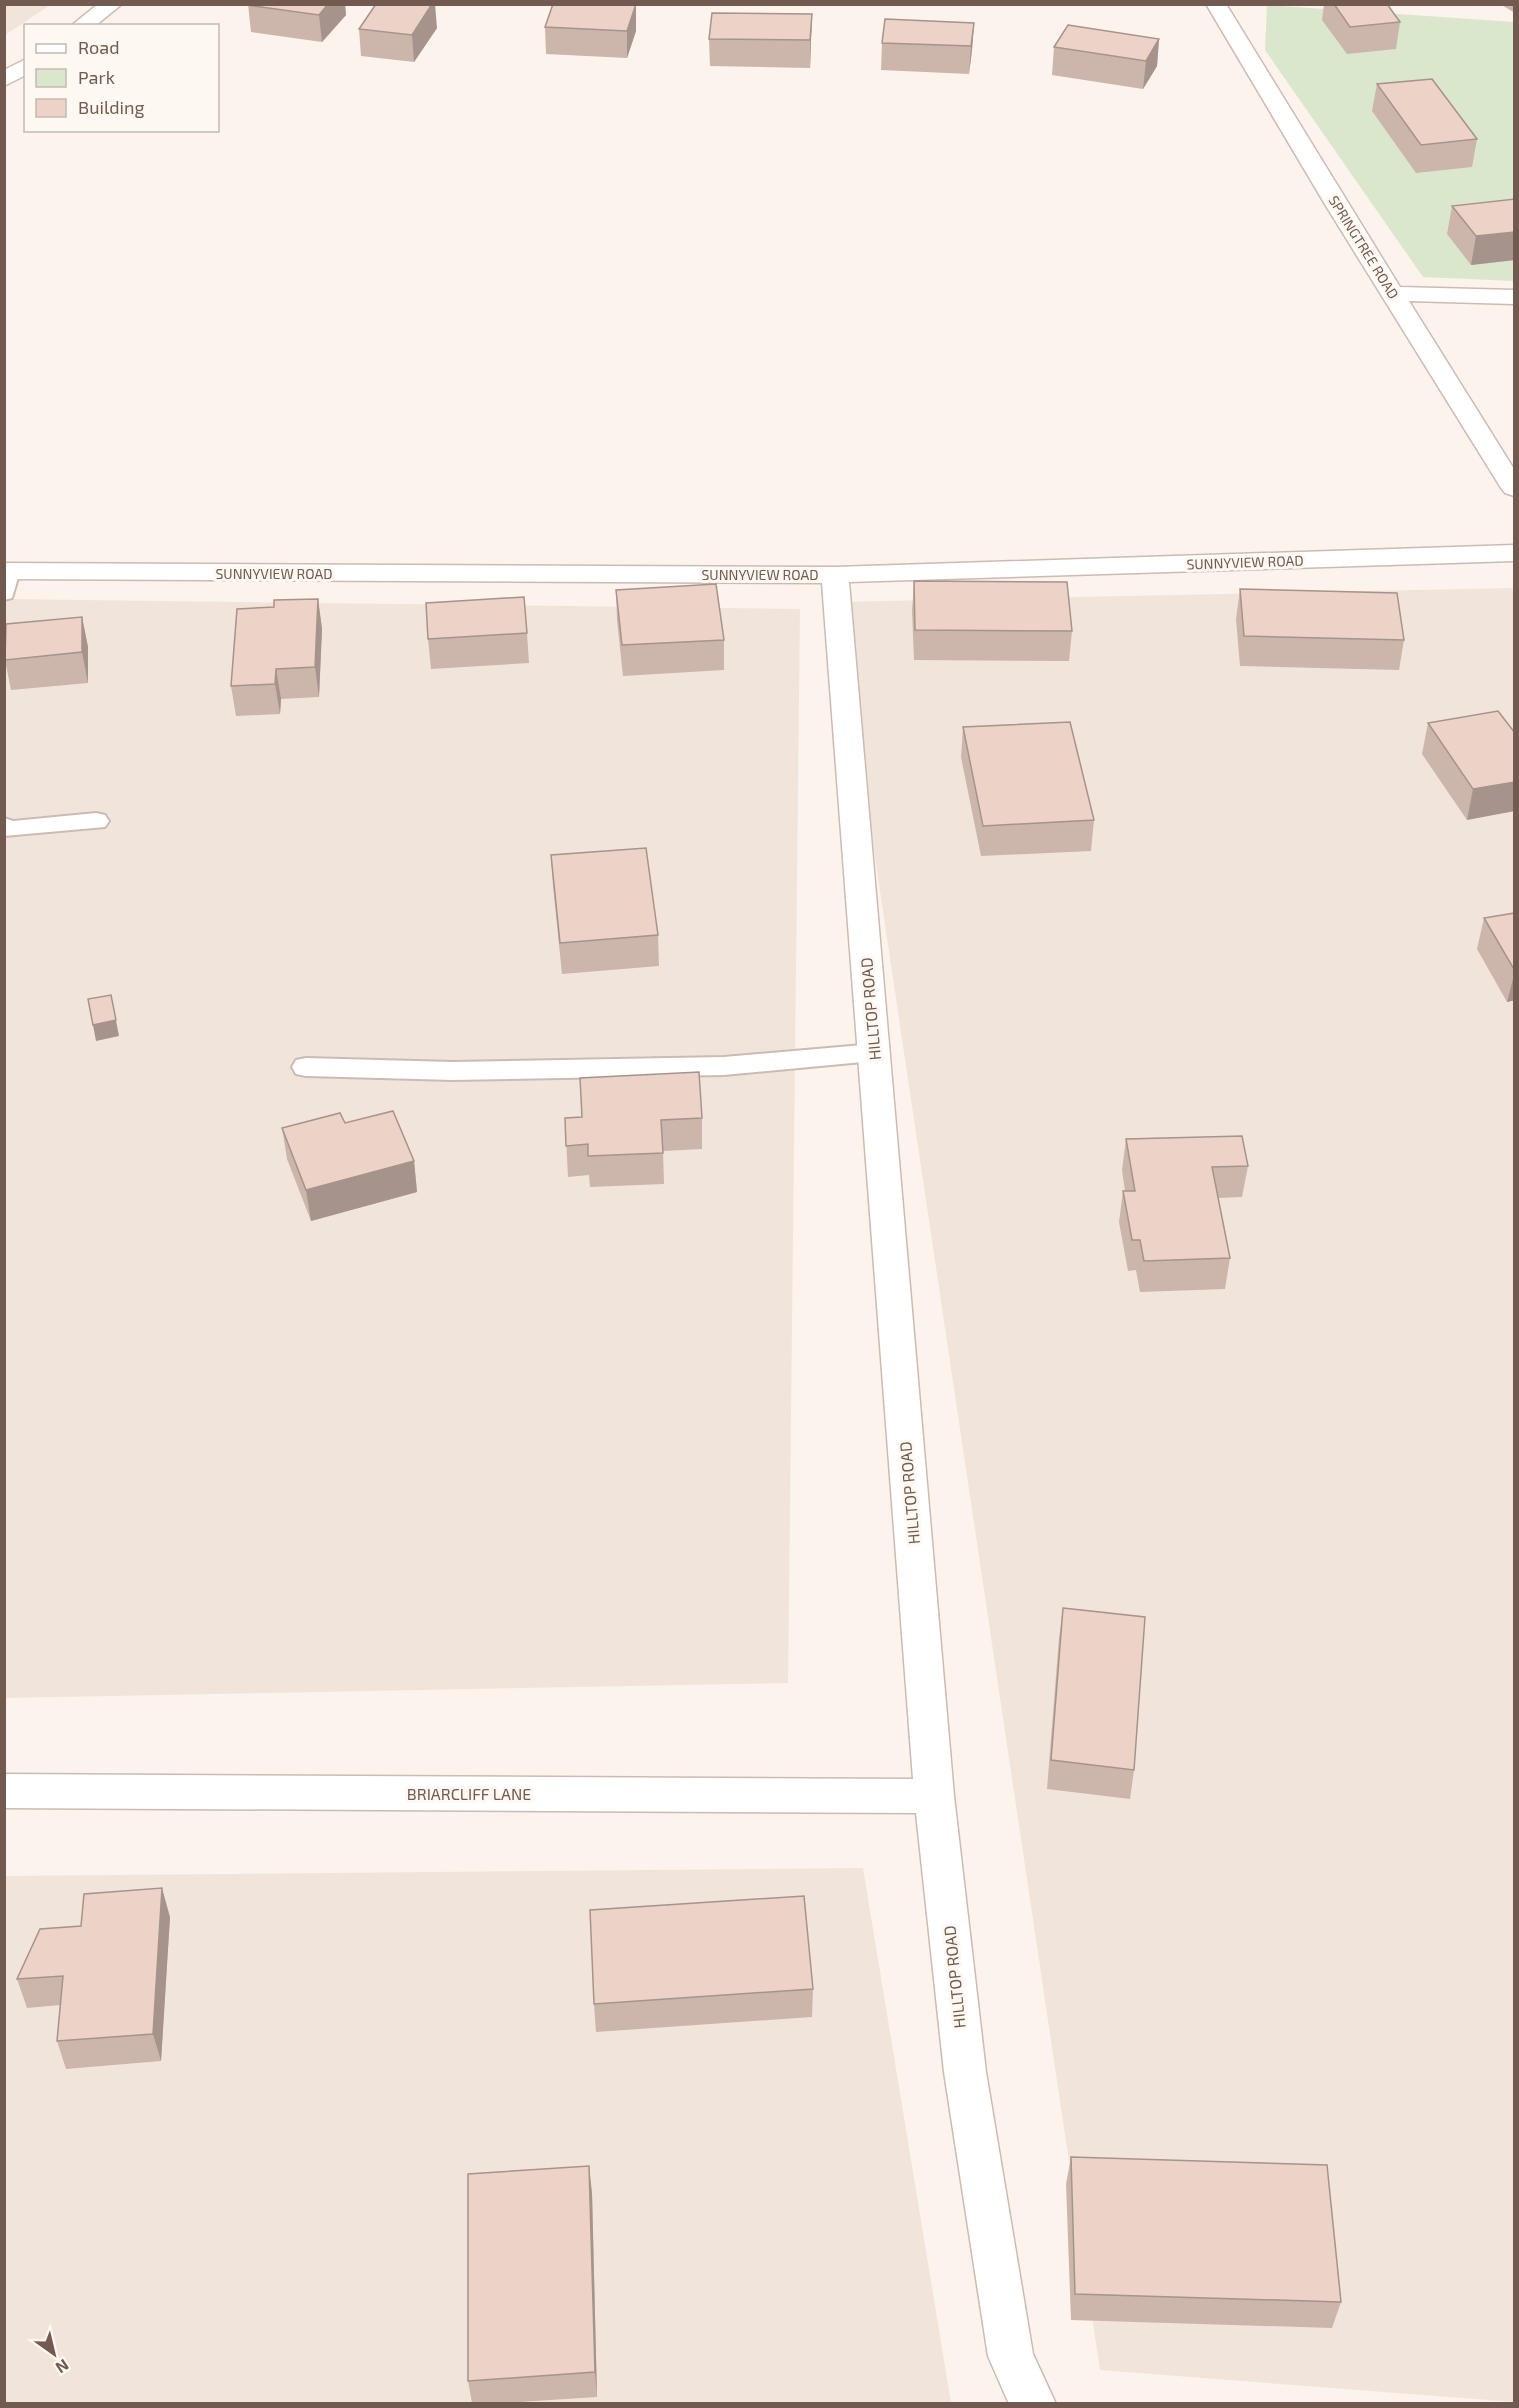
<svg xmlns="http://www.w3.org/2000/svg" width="1519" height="2408" font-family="'Exo 2',sans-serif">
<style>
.residential{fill:#f1e5db}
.green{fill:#dae7cc}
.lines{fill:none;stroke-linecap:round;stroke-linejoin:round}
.lane-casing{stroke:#ccbbb3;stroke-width:4}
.street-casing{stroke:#ccbbb3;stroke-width:3}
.secondary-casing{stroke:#d0bdb3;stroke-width:3}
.lane{fill:#fff;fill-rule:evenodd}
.street{fill:#fff;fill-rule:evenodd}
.secondary{fill:#fff;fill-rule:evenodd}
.wall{fill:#ccb5ab}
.shaded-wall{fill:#a6938b}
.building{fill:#edd2c7;stroke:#a6938b;stroke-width:1.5}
.labels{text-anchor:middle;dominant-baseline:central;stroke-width:6;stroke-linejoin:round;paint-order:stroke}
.far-street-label{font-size:14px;fill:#735a51;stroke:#fdf8f2}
.street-label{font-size:16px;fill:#735a51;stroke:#fdf8f2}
</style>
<rect width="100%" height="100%" fill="#fbf3ec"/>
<g class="residential">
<polygon points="5,4 50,4 50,5 5,35"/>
<polygon points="1514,588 1514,2402 1100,2370 837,602"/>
<polygon points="4,599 800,609 788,1683 5,1698"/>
<polygon points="863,1868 951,2403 5,2403 4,1876"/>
</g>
<polygon class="green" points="1267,5 1514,22 1514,281 1423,277 1265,50"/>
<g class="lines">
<defs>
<g id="lane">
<polygon points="9,564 17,566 20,571 12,598 4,600 4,565"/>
<polygon points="96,813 105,815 109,821 105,827 4,836 4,818 13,821"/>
<polygon points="874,1044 884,1046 888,1053 884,1060 724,1075 453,1080 306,1076 296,1074 292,1067 296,1060 306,1058 453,1062 724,1057"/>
</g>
<g id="street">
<polygon points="1206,4 1226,4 1400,287 1514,290 1514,304 1409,301 1514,469 1514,496 1505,493 1501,488 1326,206"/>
<polygon points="1514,545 1514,561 849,582 954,1796 986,2072 1033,2354 1056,2404 1009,2404 988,2356 944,2072 916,1813 4,1808 4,1774 913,1779 822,583 4,579 4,563 835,567"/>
</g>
<g id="secondary">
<polygon points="98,4 122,4 95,26 71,26"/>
<polygon points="26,59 26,75 4,86 4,70"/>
</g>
</defs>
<use href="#lane" class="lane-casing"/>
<use href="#street" class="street-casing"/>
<use href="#secondary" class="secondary-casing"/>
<use href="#lane" class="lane"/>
<use href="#street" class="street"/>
<use href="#secondary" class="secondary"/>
</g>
<g class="wall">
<polygon points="248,4 345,4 346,15 322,42 251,32"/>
<polygon points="1324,4 1387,4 1400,22 1396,49 1347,54 1322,20"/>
<polygon points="1500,4 1515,4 1515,13"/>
<polygon points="812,14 810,68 710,66 709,39"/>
<polygon points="974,23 972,50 969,74 881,70 882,43"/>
<polygon points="545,27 636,31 627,58 546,54"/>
<polygon points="437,28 414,62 361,56 359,29"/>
<polygon points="1159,39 1157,66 1143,89 1052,75 1054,47"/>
<polygon points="1377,84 1477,139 1472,167 1416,173 1372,111"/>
<polygon points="1515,199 1515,260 1471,265 1447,234 1452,206"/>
<polygon points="914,581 1072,631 1069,661 914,660 912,611"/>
<polygon points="1240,589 1404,640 1399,670 1240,666 1236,619"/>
<polygon points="616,590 724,640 724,670 623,676 617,620"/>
<polygon points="318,599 322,629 319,697 281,699 280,714 236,716 231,686 274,607"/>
<polygon points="82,617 88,647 88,683 11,690 5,660"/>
<polygon points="527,633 529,663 431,669 428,639"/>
<polygon points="1498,711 1467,820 1422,754 1428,723"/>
<polygon points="963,727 1094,820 1091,851 981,856 961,757"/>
<polygon points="551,855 658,935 659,966 562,974 553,886"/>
<polygon points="1515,913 1515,1000 1507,1002 1477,949 1484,918"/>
<polygon points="565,1118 702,1118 702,1149 663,1151 664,1184 590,1187 589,1175 568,1177"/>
<polygon points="345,1123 414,1161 417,1192 311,1221 287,1159 282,1128"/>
<polygon points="1126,1139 1248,1166 1242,1197 1218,1198 1230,1258 1225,1289 1140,1292 1136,1270 1128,1271 1119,1222 1123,1191 1125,1191 1122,1170"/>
<polygon points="1063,1608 1134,1770 1130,1799 1047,1789 1059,1638"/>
<polygon points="170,1917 161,2061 66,2069 57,2041 60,2005 27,2008 17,1979 81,1926"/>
<polygon points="813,1989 812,2017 596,2032 594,2004"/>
<polygon points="1071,2157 1341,2302 1332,2328 1071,2320 1066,2184"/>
<polygon points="592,2193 597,2397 506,2403 472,2403 468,2381"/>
</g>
<g class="shaded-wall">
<polygon points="328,4 345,4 346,15 322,42 319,15"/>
<polygon points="432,4 435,4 437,28 414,62 412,35"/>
<polygon points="636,4 636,31 627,58 627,31"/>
<polygon points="812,14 810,68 810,40"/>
<polygon points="974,23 972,50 969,74 971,46"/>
<polygon points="1159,39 1157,66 1143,89 1146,61"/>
<polygon points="1515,232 1515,260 1471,265 1476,236"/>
<polygon points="318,599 322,629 319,697 315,667"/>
<polygon points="82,617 88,647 88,683 82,652"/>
<polygon points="276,669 281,699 280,714 275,684"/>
<polygon points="1515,782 1515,811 1467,820 1473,789"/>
<polygon points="1515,971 1515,1000 1507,1002"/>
<polygon points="111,995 119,1036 96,1041 93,1025"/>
<polygon points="414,1161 417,1192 311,1221 306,1190"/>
<polygon points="162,1888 170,1917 161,2061 153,2034"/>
<polygon points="589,2166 592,2193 597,2397 595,2372"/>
</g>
<g class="building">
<polygon points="248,4 328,4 319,15 247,5"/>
<polygon points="376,4 432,4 412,35 359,29"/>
<polygon points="553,4 636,4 627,31 545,27"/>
<polygon points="1334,4 1387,4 1400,22 1350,27"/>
<polygon points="712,13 812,14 810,40 709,39"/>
<polygon points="885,19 974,23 971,46 882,43"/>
<polygon points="1068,25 1159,39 1146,61 1054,47"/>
<polygon points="1432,79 1477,139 1421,145 1377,84"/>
<polygon points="1515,199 1515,232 1476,236 1452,206"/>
<polygon points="914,581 1067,582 1072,631 915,630"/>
<polygon points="716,584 724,640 622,645 616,590"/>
<polygon points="1240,589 1397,593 1404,640 1244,636"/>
<polygon points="524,597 527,633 428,639 426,603"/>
<polygon points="318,599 315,667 276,669 275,684 231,686 237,609 274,607 274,600"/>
<polygon points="82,617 82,652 5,660 6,624"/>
<polygon points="1498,711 1515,733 1515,782 1473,789 1428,723"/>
<polygon points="1070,722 1094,820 983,826 963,727"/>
<polygon points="646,848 658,935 560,943 551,855"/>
<polygon points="1515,913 1515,971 1484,918"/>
<polygon points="111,995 116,1020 93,1025 88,999"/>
<polygon points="699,1072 702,1118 661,1120 663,1153 588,1156 588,1144 566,1146 565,1118 582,1117 580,1078"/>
<polygon points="393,1111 414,1161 306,1190 282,1128 340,1113 345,1123"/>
<polygon points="1242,1136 1248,1166 1212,1167 1230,1258 1144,1261 1140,1240 1132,1240 1123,1191 1135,1191 1126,1139"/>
<polygon points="1063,1608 1145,1617 1134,1770 1051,1760"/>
<polygon points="162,1888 153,2034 57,2041 63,1976 17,1979 40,1929 81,1926 84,1894"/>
<polygon points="804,1896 813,1989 594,2004 590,1910"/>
<polygon points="1071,2157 1327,2165 1341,2302 1075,2294"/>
<polygon points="589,2166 595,2372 468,2381 468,2174"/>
</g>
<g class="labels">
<g class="far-street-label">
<text transform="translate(1364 247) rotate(58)">SPRINGTREE ROAD</text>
<text transform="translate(1245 562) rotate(-2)">SUNNYVIEW ROAD</text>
<text x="274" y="573">SUNNYVIEW ROAD</text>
<text x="760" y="574">SUNNYVIEW ROAD</text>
</g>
<g class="street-label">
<text transform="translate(870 1009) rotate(-95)">HILLTOP ROAD</text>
<text transform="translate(909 1493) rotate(-95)">HILLTOP ROAD</text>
<text x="469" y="1793">BRIARCLIFF LANE</text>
<text transform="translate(954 1977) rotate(-96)">HILLTOP ROAD</text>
</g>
</g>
<rect width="1519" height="2408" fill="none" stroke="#735a51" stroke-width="12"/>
<rect x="24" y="24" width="195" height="108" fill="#fdf8f2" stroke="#c6b9b2" stroke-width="1.5"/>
<rect x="36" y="44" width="30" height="9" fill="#ffffff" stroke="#c6b9b2" stroke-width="1.5"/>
<text x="78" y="54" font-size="18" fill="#735a51">Road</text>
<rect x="36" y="69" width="30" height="18" fill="#dae7cc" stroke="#c6b9b2" stroke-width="1.5"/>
<text x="78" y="84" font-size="18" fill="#735a51">Park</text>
<rect x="36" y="99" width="30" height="18" fill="#edd2c7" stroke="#c6b9b2" stroke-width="1.5"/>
<text x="78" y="114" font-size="18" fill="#735a51">Building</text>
<g transform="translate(54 2354) rotate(146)" stroke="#fdf8f2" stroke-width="4.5" paint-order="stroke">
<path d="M0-4.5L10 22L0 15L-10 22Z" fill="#735a51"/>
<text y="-9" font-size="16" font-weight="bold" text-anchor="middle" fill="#735a51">N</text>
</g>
</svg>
